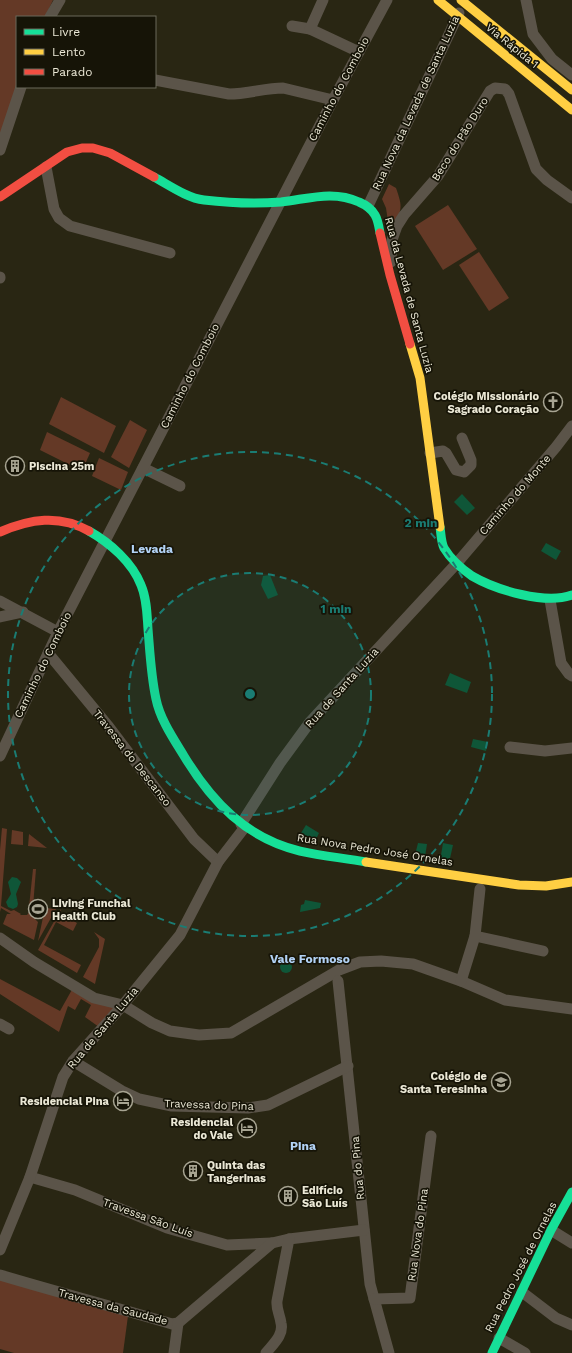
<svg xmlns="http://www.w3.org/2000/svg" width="572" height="1353" font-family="'Work Sans',sans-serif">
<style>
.green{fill:#643926}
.water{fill:#0f5638}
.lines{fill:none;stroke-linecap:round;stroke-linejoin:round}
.street{stroke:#5b5449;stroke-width:11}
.fast{stroke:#16e098;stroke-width:9}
.slow{stroke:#ffcf43;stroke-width:9}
.jam{stroke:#f24e42;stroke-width:9}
.slow-bridge{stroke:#ffcf43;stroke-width:9}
.ring{fill:none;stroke:#1a7c73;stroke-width:2;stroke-dasharray:7 5}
.labels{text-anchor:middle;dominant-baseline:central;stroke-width:3.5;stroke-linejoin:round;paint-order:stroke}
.street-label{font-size:11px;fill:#ebe8d6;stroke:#161407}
.poi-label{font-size:11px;font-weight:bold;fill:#ebe8d6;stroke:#161407;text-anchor:end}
.neighbourhood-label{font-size:12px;font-weight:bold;fill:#b2d2f5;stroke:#161407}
.centre{fill:#1a7c73;stroke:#161407;stroke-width:2}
.ring-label{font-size:12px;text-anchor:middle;font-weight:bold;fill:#1a7c73;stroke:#161407;stroke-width:3.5;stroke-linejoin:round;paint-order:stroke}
</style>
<rect width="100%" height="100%" fill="#292613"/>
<g class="green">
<polygon points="0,0 53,0 45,17 17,17 17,87 0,137"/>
<path d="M389,184L396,188C403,208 403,211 389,228L386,208L382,199Z"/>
<polygon points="448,205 477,249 443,270 415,226"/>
<polygon points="479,252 509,298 489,311 459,265"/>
<polygon points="61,397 116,426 104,453 49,424"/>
<polygon points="130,420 147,430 129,468 111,457"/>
<polygon points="47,432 90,453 82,471 40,450"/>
<polygon points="99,458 128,472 121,490 92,476"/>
<polygon points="2,828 7,829 1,906 11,911 14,910 21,914 20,915 27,915 31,910 33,917 38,922 34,940 3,924 7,914 11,914 1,908 0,912 0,850"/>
<polygon points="12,830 23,832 23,845 11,844"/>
<polygon points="29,834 47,848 28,846"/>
<polygon points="33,869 36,869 33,907 29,907"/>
<polygon points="45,908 56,909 38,941"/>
<polygon points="61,909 61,914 77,923 73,931 56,922 44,945 81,965 77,973 38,950"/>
<polygon points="94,932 105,939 95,984 83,977 99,947 99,939"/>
<polygon points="0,979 60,1011 74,986 115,1008 99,1027 85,1017 91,1005 81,999 75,1010 68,1006 59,1032 0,994"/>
<polygon points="0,1277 128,1316 123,1353 14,1353 0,1349"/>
</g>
<g class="water">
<polygon points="462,494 475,508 467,515 454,502"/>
<polygon points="546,543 561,551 556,560 541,551"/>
<polygon points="270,575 278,595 268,599 261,585 263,576"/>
<polygon points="450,673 471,682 467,693 445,685"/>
<polygon points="473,739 488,742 486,751 471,747"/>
<polygon points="306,825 319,833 315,841 301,833"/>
<polygon points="418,843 427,844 425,857 415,855"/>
<polygon points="443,843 453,845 449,863 440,861"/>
<polygon points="12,877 17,878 21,882 16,894 18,904 17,907 13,909 8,907 6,902 11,894 8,882"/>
<polygon points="305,900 321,903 320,908 300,912 301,905 304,904"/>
<circle cx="286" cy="967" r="6"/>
</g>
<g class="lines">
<g class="street">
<polyline points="526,0 533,34 552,59 572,75"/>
<polyline points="50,17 60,0"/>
<polyline points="292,26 310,29 359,52"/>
<polyline points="310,29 323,0"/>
<path d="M155,80L229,94C248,94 265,88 283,88L333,100"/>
<polyline points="0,150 21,87"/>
<polyline points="46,167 54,209 59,218 70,226 170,253"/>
<polyline points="368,206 459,13"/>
<polyline points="391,262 392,240 397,226 404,215 438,176 490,91 495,88 505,89 509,94 536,169 547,180 572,198"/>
<polyline points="0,278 0,277"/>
<polyline points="430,453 443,451 446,453 456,470 464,472 471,465 471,460 462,438"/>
<polyline points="143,468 180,486"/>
<polyline points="550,600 561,663 569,674 572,676"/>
<polyline points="0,601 58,632"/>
<polyline points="0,617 23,612"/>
<polyline points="48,653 109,727 194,839 218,862"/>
<polyline points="510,747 545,751 572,748"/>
<polyline points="0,756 58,632 333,100 387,0"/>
<polyline points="241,824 280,763 310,722 457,563 556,447 572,426"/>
<polyline points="475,936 543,951"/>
<polyline points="0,938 34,962 94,998 123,1005 152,1023 170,1031 199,1035 231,1033 339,970 360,962 381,961 413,964 461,981 505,1000 572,1009"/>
<polyline points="338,981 370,1284 389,1353"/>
<polyline points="461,981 475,936 480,889"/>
<polyline points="0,1024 9,1029"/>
<polyline points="73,1061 122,1091 139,1099 172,1106 248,1108 268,1105 348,1066"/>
<polyline points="30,1177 75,1190 167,1228 227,1245 272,1243 289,1239 364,1230"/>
<polyline points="551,1230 572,1243"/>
<polyline points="0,1250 30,1177 63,1077 73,1061 123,1005 180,935 218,862 245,827"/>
<path d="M0,1275C57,1292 114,1307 172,1324L178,1323L272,1243"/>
<polyline points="522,1292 556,1318 572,1325"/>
<polyline points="374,1299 410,1298 431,1136"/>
<polyline points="499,1338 525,1353"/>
<polyline points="174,1353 178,1323"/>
<path d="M266,1353C273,1344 284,1335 281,1323C280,1315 276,1309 277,1301L289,1239"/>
</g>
<g class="fast">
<path d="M154,177C169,185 187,198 204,200C229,203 256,204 281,202C308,199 333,190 359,202C366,205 371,208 375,215C378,220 379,227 380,233"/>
<path d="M440,527C441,533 441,542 444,548C450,558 462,569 472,576C496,590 546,605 572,595"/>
<path d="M89,531C110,543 132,562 141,585C147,599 147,615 148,629C150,653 151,676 156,699C160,719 173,738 184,756C212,802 246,838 300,851C322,856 344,858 366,862"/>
<polyline points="492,1353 551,1230 572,1192"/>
</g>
<g class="slow">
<polyline points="410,344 420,378 440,527"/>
<polyline points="366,862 519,885 546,886 572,882"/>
</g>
<g class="jam">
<polyline points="0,197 67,152 82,148 93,148 110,153 154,177"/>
<polyline points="380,233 390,275 410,344"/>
<path d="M0,532C30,519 59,514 89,531"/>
</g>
<g class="slow-bridge">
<polyline points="438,0 572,110"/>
<polyline points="461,0 572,90"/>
</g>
</g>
<circle cx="250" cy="694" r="121" fill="#1a7c73" fill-opacity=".12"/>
<g class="ring">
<circle cx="250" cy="694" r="121"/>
<circle cx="250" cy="694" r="242"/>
</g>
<defs>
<symbol id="church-ring" viewBox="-11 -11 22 22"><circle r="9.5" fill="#161407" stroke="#a7a492" stroke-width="1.5"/><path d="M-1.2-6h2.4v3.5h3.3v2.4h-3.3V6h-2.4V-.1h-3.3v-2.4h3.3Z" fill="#a7a492"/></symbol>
<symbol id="building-ring" viewBox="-11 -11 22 22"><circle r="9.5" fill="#161407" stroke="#a7a492" stroke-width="1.5"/><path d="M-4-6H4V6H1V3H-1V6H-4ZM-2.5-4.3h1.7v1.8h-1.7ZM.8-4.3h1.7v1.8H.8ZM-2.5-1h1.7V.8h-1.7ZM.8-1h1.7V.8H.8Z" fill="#a7a492"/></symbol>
<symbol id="stadium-ring" viewBox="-11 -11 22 22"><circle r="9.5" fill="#161407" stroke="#a7a492" stroke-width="1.5"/><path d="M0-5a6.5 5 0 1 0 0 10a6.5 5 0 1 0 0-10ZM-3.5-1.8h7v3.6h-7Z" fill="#a7a492"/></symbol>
<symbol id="school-ring" viewBox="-11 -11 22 22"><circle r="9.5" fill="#161407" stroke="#a7a492" stroke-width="1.5"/><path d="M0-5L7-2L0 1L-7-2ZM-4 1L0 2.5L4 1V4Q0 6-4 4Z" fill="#a7a492"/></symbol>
<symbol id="hotel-ring" viewBox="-11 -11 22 22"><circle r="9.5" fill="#161407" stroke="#a7a492" stroke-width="1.5"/><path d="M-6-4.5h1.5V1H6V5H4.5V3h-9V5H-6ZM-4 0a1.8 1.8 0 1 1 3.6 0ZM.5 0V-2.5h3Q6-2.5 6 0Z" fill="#a7a492"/></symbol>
</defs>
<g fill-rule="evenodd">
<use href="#church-ring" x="542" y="391" width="22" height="22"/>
<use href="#building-ring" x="4" y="455" width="22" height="22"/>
<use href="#stadium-ring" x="27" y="898" width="22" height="22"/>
<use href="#school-ring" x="490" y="1071" width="22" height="22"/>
<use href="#hotel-ring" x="112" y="1090" width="22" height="22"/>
<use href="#hotel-ring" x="236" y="1117" width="22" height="22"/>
<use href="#building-ring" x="182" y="1160" width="22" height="22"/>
<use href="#building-ring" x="277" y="1185" width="22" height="22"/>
</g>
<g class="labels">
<g class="street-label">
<text transform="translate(512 46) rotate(39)">Via Rápida 1</text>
<text transform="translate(339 89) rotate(-62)">Caminho do Comboio</text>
<text transform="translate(416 103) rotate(-65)">Rua Nova da Levada de Santa Luzia</text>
<text transform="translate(460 139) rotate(-58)">Beco do Pão Duro</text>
<text transform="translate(409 295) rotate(75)">Rua da Levada de Santa Luzia</text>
<text transform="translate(190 376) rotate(-63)">Caminho do Comboio</text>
<text transform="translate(515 495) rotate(-49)">Caminho do Monte</text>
<text transform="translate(43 665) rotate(-64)">Caminho do Comboio</text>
<text transform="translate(342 688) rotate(-48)">Rua de Santa Luzia</text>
<text transform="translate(132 758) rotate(52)">Travessa do Descanso</text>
<text transform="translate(375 850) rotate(9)">Rua Nova Pedro José Ornelas</text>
<text transform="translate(103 1028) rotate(-50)">Rua de Santa Luzia</text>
<text transform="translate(209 1105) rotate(2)">Travessa do Pina</text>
<text transform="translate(358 1168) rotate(-95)">Rua do Pina</text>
<text transform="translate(148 1218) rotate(20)">Travessa São Luís</text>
<text transform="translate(418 1235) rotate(-82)">Rua Nova do Pina</text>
<text transform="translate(521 1267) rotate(-63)">Rua Pedro José de Ornelas</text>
<text transform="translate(113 1307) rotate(15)">Travessa da Saudade</text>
</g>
<g class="poi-label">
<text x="539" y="396">Colégio Missionário<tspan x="539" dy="13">Sagrado Coração</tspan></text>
<text x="29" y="466" text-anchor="start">Piscina 25m</text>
<text x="52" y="903" text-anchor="start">Living Funchal<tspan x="52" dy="13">Health Club</tspan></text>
<text x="487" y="1076">Colégio de<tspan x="487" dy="13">Santa Teresinha</tspan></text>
<text x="109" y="1101">Residencial Pina</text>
<text x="233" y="1122">Residencial<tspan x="233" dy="13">do Vale</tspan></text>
<text x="207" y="1165" text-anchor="start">Quinta das<tspan x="207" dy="13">Tangerinas</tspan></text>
<text x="302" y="1190" text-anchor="start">Edifício<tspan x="302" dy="13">São Luís</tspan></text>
</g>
<g class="neighbourhood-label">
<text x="152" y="549">Levada</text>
<text x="310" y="959">Vale Formoso</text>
<text x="303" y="1146">Pina</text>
</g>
</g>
<circle cx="250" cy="694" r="6" class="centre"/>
<g class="ring-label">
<text x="421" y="527">2 min</text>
<text x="336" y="613">1 min</text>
</g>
<rect x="16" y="16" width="140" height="72" fill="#161407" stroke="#6b695a"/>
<rect x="24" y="29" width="20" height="6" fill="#16e098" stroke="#6b695a"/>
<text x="52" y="36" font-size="12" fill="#ebe8d6">Livre</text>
<rect x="24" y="49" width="20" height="6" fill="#ffcf43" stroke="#6b695a"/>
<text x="52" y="56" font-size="12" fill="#ebe8d6">Lento</text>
<rect x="24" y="69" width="20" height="6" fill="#f24e42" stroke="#6b695a"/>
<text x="52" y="76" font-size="12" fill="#ebe8d6">Parado</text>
</svg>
